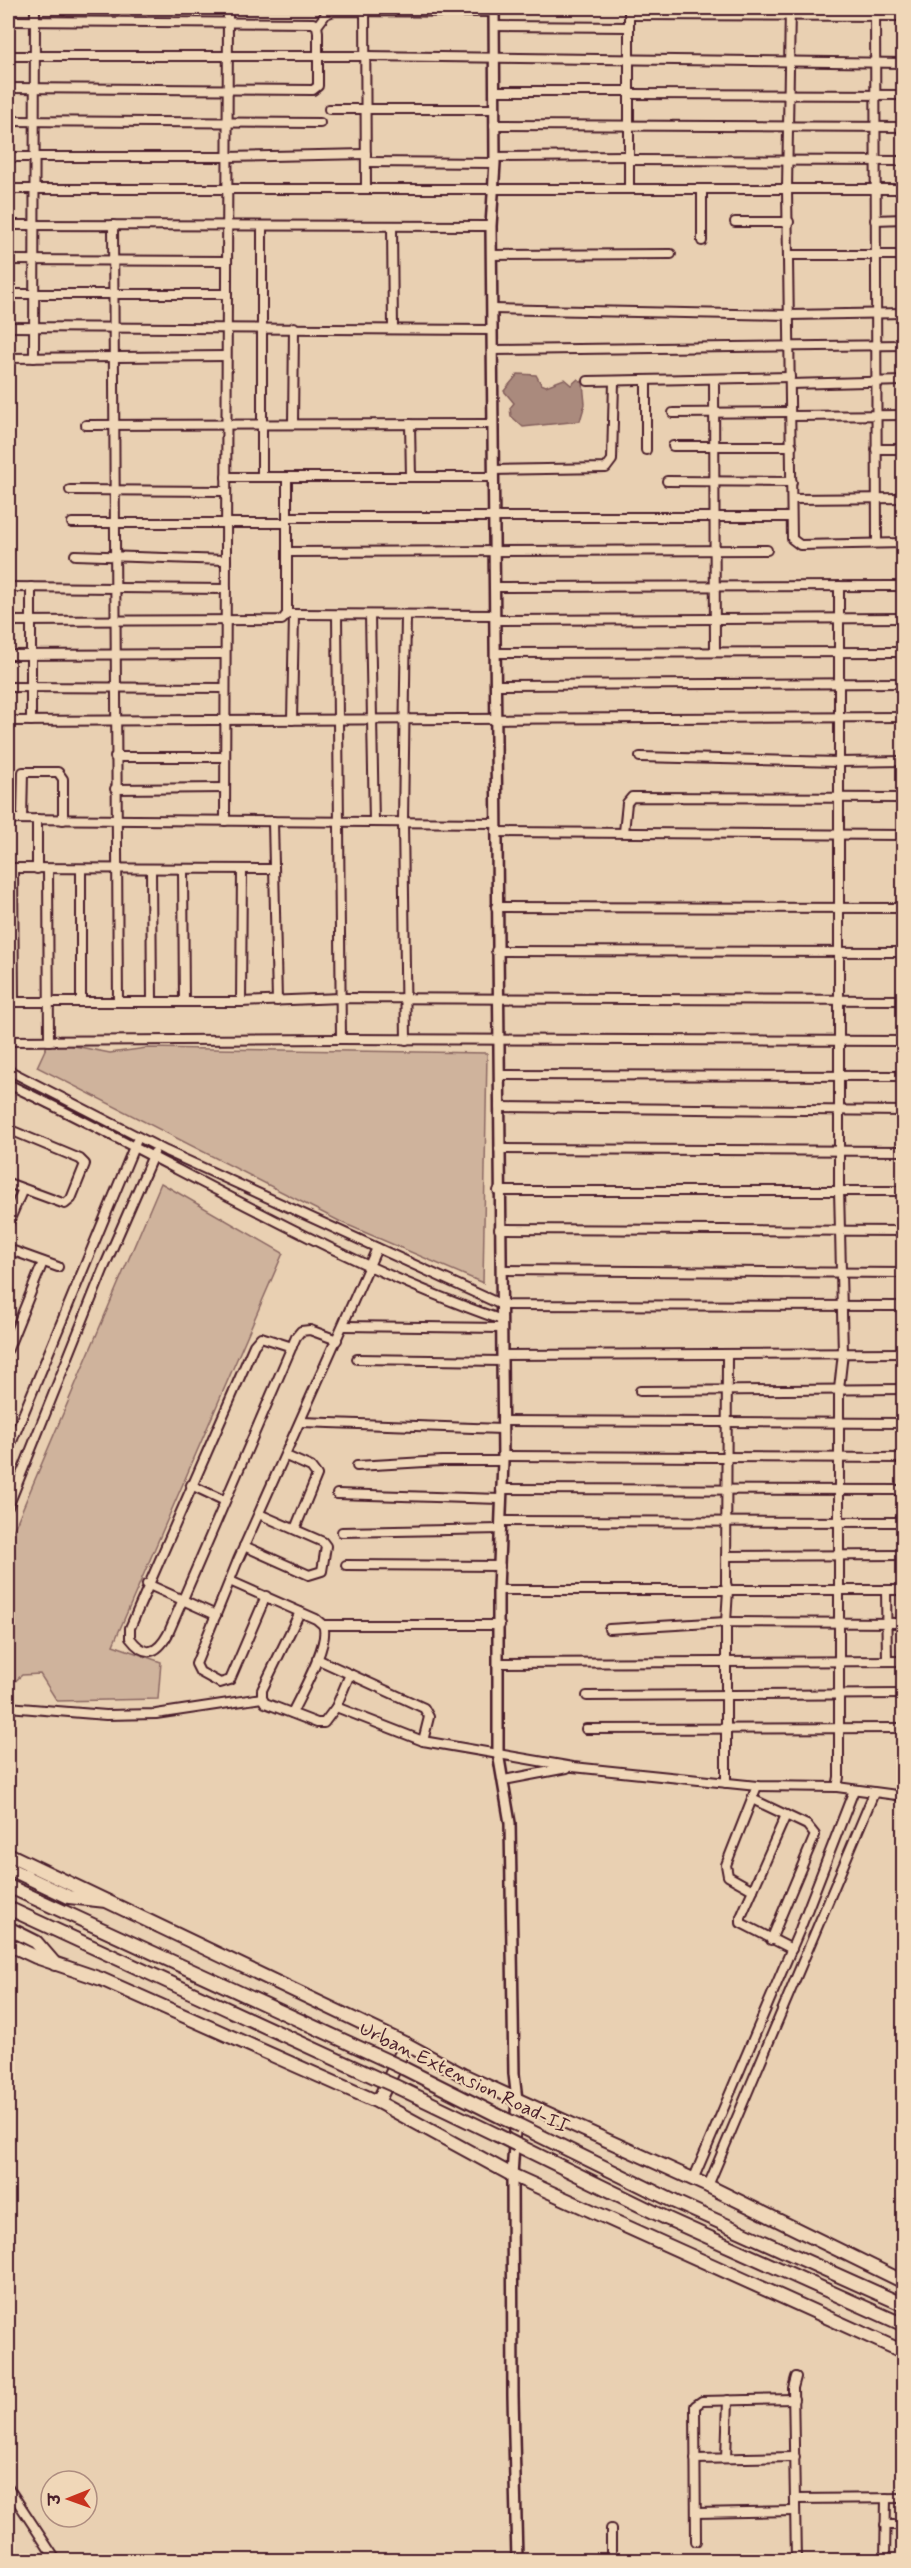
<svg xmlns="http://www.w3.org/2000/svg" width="911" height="2568" font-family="Mynerve,'Playpen Sans Deva',sans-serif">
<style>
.green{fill:#cfb39c;stroke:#8c6964;stroke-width:1.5}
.water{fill:#aa8a7d;stroke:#845f5c;stroke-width:1.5}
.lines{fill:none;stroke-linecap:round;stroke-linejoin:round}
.minor-casing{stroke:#4a1f2b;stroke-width:12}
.tertiary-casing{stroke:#4a1f2b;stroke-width:14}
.primary-casing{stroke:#4a1f2b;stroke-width:16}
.trunk-casing{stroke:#4a1f2b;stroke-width:16}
.minor{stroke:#f0d7b8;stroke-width:8}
.tertiary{stroke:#f0d7b8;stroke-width:9}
.primary{stroke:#f0d7b8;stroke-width:12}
.trunk{stroke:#f0d7b8;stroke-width:12}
.trunk-bridge-casing{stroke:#4a1f2b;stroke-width:16;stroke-linecap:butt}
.trunk-bridge{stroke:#f0d7b8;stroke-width:12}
.labels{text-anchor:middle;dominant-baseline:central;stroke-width:4.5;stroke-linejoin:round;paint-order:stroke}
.street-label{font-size:20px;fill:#4a1f2b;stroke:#f0d7b8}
</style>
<rect width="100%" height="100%" fill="#e9d0b2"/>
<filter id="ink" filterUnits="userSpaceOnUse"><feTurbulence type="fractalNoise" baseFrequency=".0167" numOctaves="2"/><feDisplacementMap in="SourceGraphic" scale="12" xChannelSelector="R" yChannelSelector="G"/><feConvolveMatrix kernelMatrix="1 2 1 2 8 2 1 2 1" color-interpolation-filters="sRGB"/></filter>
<g filter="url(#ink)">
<g class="green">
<polygon points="49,1041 110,1053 147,1048 487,1053 483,1283 343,1223 37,1067"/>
<polygon points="161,1183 283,1253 113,1645 161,1662 158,1699 57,1701 40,1674 22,1675 8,1688 8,1543"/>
</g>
<polygon class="water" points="518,374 536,375 541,384 546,386 564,379 571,385 578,379 583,383 585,404 580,421 523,427 511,416 510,408 514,403 504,391"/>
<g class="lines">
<defs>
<g id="minor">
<polyline points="365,8 366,188"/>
<polyline points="790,8 787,189 792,539 800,545 904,543"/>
<polyline points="875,8 877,543"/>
<polyline points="629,15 904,16"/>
<polyline points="8,21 313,23 317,26 318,32 318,86 313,90 8,88"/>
<polyline points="317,26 326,14 334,11 494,12"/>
<polyline points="494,26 629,27"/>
<polyline points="8,56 365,56 904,63"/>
<polyline points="494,91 629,91"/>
<polyline points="629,94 904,95"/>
<polyline points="329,109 494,109"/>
<polyline points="8,121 320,123"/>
<polyline points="494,125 904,127"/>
<polyline points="8,157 227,157 366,154"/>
<polyline points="495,157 629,156"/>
<polyline points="629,160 904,161"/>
<polyline points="366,162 495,163"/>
<polyline points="8,189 904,189"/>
<polyline points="629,189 629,8"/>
<polyline points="702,190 702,241"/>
<polyline points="875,220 904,219"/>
<polyline points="735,222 789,222"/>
<polyline points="8,225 491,226"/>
<polyline points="113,225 118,1002"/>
<polyline points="262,226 262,477"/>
<polyline points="392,226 393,329"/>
<polyline points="491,255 671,254"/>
<polyline points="789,255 904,255"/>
<polyline points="8,260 227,261"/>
<polyline points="8,294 227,294"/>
<polyline points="492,309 789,315 904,313"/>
<polyline points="8,327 492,330"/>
<polyline points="492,350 904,345"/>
<polyline points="8,358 226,356"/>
<polyline points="34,358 35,8"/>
<polyline points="714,380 715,652"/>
<polyline points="588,381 790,377"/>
<polyline points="646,381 646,450"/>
<polyline points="790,384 904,381"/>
<polyline points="673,413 790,412"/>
<polyline points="791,416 904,415"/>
<polyline points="293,424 294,327"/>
<polyline points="410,424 411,477"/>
<polyline points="86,425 493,424"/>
<polyline points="673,446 792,446"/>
<polyline points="876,449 904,449"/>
<polyline points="493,470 606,468 612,460 614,382"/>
<polyline points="226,477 493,477"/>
<polyline points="667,481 792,482"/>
<polyline points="70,490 226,491"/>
<polyline points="792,499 904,498"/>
<polyline points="287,517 791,517"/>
<polyline points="72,523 287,523"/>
<polyline points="287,552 767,550"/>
<polyline points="75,555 226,560"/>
<polyline points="8,587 226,589"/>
<polyline points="494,587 904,586"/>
<polyline points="287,614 495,615"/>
<polyline points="337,615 341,1039"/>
<polyline points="370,615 374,822"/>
<polyline points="495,620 904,618"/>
<polyline points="8,621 282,620 287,614 287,477"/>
<polyline points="495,653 904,652"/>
<polyline points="8,655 225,654"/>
<polyline points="495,685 904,683"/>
<polyline points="8,687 225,688"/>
<polyline points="292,720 294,614"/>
<polyline points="8,721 904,717"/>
<polyline points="31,721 31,587"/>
<polyline points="115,757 225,757"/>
<polyline points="640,757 839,762 904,761"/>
<polyline points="115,789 225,788"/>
<polyline points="8,819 496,823"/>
<polyline points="22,819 23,772 58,772 63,779 63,820"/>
<polyline points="225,821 228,8"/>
<polyline points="273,821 277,1001"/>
<polyline points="496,832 904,835"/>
<polyline points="624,832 627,803 632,797 904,798"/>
<polyline points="8,868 273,869"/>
<polyline points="13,868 14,1002"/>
<polyline points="37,869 37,819"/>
<polyline points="48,869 49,1041"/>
<polyline points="81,869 81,1002"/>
<polyline points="151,869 152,1001"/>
<polyline points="183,869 184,1002"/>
<polyline points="496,907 904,908"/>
<polyline points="496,951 904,952"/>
<polyline points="8,1002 241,1002 340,998 904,1000"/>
<polyline points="241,1002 242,869"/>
<polyline points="406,1040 403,822 406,615"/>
<polyline points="8,1041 341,1039 904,1041"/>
<polyline points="8,1070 166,1151 502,1305 904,1306"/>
<polyline points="499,1075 904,1076"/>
<path d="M8,1084C172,1161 329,1260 502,1320"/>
<polyline points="499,1107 904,1111"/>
<polyline points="8,1129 80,1159 85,1164 71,1199 65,1204 8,1183"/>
<polyline points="499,1149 904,1151"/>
<polyline points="498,1191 904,1191"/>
<polyline points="8,1224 23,1189"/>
<polyline points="499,1229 904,1231"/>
<polyline points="8,1249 58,1267"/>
<polyline points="501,1270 904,1273"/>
<polyline points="343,1326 502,1328"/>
<path d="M292,1347L261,1337L254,1345L130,1628V1638C145,1658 157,1654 168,1634L296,1337L301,1331L310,1330L337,1340"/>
<polyline points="8,1349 43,1262"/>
<polyline points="502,1355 904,1353"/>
<polyline points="357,1359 502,1361"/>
<polyline points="640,1391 904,1389"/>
<polyline points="502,1421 904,1423"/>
<polyline points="301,1422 502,1429"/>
<polyline points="8,1451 136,1142"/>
<polyline points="286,1456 311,1467 317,1475 295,1529"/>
<polyline points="503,1456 904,1458"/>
<polyline points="357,1466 442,1461 503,1461"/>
<polyline points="191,1485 225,1501"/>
<polyline points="501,1489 904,1490"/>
<polyline points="337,1494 500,1499"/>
<polyline points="8,1507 103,1270 154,1153"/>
<polyline points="501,1521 904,1522"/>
<polyline points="342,1532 501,1529"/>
<polyline points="244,1546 309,1575 322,1571 326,1546 323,1542 259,1514"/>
<polyline points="726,1556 904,1555"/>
<polyline points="346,1565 500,1566"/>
<path d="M230,1581L316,1619L323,1625C331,1642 300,1696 292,1713"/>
<polyline points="147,1584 216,1615"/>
<polyline points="498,1590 904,1590"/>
<polyline points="886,1590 887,1661"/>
<polyline points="266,1596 230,1680 220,1683 200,1672 196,1664 238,1560 377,1248"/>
<polyline points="300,1612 262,1690 262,1698 265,1703 317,1723 324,1723 336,1707 350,1674"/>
<polyline points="323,1625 500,1625"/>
<polyline points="609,1629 726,1622 904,1623"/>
<polyline points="317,1659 424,1708 429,1717 423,1741 573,1767 757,1786 837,1787 839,1777 839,1389 843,1353 839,1190 839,586"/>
<polyline points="500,1663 904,1661"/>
<polyline points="587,1696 904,1694"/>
<polyline points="8,1707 106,1715 156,1714 262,1698"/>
<polyline points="336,1707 423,1741"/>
<polyline points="586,1729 904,1728"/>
<polyline points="504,1780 567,1768"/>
<polyline points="726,1783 726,1622 728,1590 726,1583 727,1355"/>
<polyline points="837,1787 904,1796"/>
<polyline points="752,1799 807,1825 815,1835 771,1940"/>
<polyline points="786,1815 741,1917 741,1923 792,1949"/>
<polyline points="753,1890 728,1876 726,1865 757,1786"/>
<polyline points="693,2180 800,1929 854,1790"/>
<polyline points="708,2186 874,1793"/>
<polyline points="726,2458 728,2400"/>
<polyline points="695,2459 795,2457"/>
<polyline points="8,2487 56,2560"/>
<polyline points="795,2499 904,2498"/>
<polyline points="696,2513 795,2511"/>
<polyline points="885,2525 904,2525"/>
<polyline points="611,2529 611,2560"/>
<polyline points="696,2541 695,2406 702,2401 794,2399"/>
<polyline points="796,2560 793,2388 796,2377"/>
<polyline points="885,2560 886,2498"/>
</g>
<polyline id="tertiary" points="494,8 495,163 491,226 503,1461 498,1590 498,1753 510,1823 514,2074 517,2100 512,2175 513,2396 517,2560"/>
<g id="primary">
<polyline points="8,1854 406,2044 463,2075 708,2186 904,2282"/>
<polyline points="8,1944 36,1957 101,1979 378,2102 512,2175 904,2352"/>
<polyline points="378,2102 406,2044"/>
</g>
<g id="trunk">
<polyline points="8,1868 69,1897 106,1901"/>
<polyline points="8,1886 388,2061"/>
<polyline points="8,1908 379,2079"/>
<polyline points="8,1928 36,1942 55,1964"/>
<polyline points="403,2068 503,2118"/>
<polyline points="395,2086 497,2135"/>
<polyline points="520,2126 675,2202 904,2305"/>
<polyline points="517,2145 668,2219 904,2325"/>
</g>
</defs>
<use href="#minor" class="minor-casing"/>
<use href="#tertiary" class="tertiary-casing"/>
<use href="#primary" class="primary-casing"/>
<use href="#trunk" class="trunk-casing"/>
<use href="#minor" class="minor"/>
<use href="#tertiary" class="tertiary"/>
<use href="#primary" class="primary"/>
<use href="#trunk" class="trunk"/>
<defs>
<g id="trunk-bridge">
<polyline points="388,2061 403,2068"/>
<polyline points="379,2079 395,2086"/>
<polyline points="503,2118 520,2126"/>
<polyline points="497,2135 517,2145"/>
</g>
</defs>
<use href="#trunk-bridge" class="trunk-bridge-casing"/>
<use href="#trunk-bridge" class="trunk-bridge"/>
</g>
</g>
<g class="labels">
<g class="street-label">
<text transform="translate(464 2078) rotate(26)">Urban Extension Road-II</text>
</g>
</g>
<rect width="911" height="2568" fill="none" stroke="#f0d7b8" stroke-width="30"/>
<rect x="15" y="15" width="881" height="2538" fill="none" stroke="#4a1f2b" stroke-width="2" filter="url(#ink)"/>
<g transform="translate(69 2499) rotate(269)"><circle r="28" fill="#f0d7b8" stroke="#ae8d80" stroke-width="1.5"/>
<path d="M0-4.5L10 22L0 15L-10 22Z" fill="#c8321e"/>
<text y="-9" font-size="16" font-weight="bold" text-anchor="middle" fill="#4a1f2b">उ</text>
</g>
</svg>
